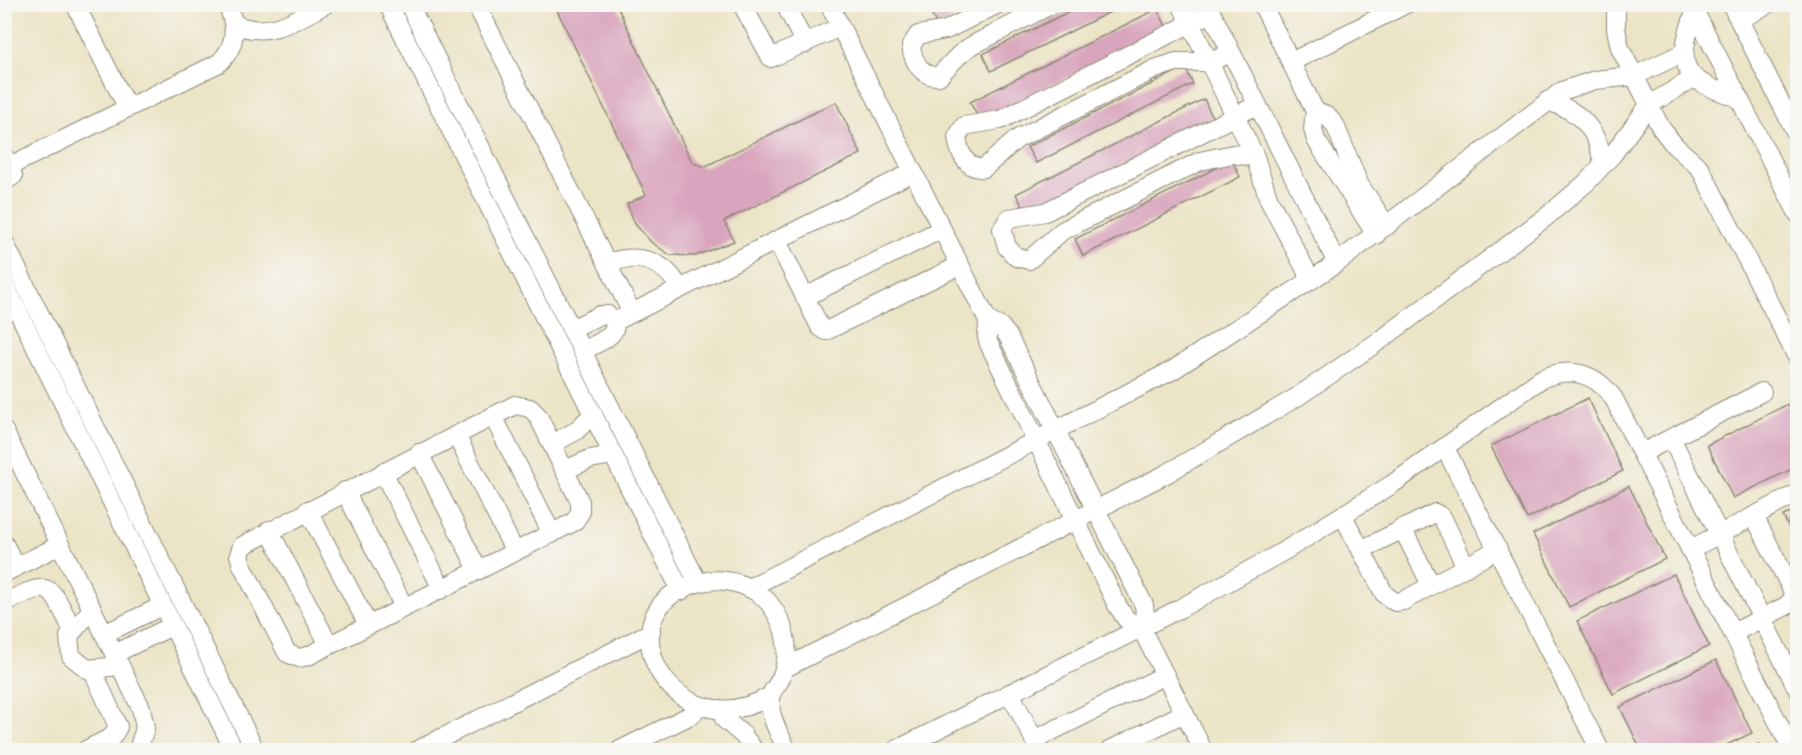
<svg xmlns="http://www.w3.org/2000/svg" width="1802" height="755" font-family="Sriracha,sans-serif">
<style>
.building{fill:#d9a4bd}
.lines{fill:none;stroke-linecap:round;stroke-linejoin:round}
.minor-casing{stroke:#8c8878;stroke-width:20}
.minor{stroke:#fff;stroke-width:18}
</style>
<rect width="100%" height="100%" fill="#f6f6f2"/>
<filter id="ink" filterUnits="userSpaceOnUse"><feTurbulence type="fractalNoise" baseFrequency=".0167" numOctaves="2"/><feDisplacementMap in="SourceGraphic" scale="12" xChannelSelector="R" yChannelSelector="G"/><feConvolveMatrix kernelMatrix="1 2 1 2 8 2 1 2 1" color-interpolation-filters="sRGB"/></filter>
<filter id="wash" filterUnits="userSpaceOnUse"><feTurbulence type="fractalNoise" baseFrequency=".008" numOctaves="4" result="noise"/><feDisplacementMap in="SourceGraphic" scale="24" xChannelSelector="R" yChannelSelector="G"/><feGaussianBlur stdDeviation="1.35" result="paint"/><feColorMatrix in="noise" values="0 0 0 0 0 0 0 0 0 0 0 0 0 0 0 0 0 1.4 0 .05"/><feComposite in="paint" operator="in"/></filter>
<g filter="url(#wash)">
<rect width="100%" height="100%" fill="#ece4c6"/>
<g id="blocks">
<g class="building">
<polygon points="554,4 616,4 692,162 704,167 836,102 861,154 724,221 734,241 695,256 670,255 651,242 635,224 627,204 646,195"/>
<polygon points="935,4 982,4 938,27 928,8"/>
<polygon points="1082,5 1124,5 991,71 983,54"/>
<polygon points="1157,9 1167,28 980,121 970,102"/>
<polygon points="1185,67 1193,84 1036,163 1027,147"/>
<polygon points="1204,99 1213,119 1026,213 1016,194"/>
<polygon points="1232,160 1240,177 1083,256 1075,239"/>
<polygon points="1588,398 1623,471 1527,519 1491,446"/>
<polygon points="1788,404 1798,423 1798,466 1733,498 1707,445"/>
<polygon points="1629,486 1665,559 1569,607 1533,534"/>
<polygon points="1798,509 1798,544 1783,516"/>
<polygon points="1674,574 1709,646 1613,694 1577,621"/>
<polygon points="1716,660 1752,733 1716,750 1641,750 1620,707"/>
<polygon points="1759,744 1763,750 1745,750"/>
</g>
</g>
</g>
<g filter="url(#ink)">
<use href="#blocks" fill-opacity="0" stroke="#8c8878" stroke-width="1.5"/>
<g class="lines">
<defs>
<g id="minor">
<polyline points="75,4 127,107"/>
<polyline points="388,4 681,591"/>
<polyline points="409,4 698,583"/>
<polyline points="476,4 632,313"/>
<polyline points="742,4 771,58 840,27"/>
<polyline points="785,4 805,44"/>
<polyline points="829,4 988,321 987,337 989,344 1117,605 1126,619 1141,628 1203,750"/>
<path d="M998,4L946,30L918,35L911,46C913,61 922,78 939,76L959,55L971,46L1052,4"/>
<polyline points="1181,4 1255,157 1269,200 1311,280"/>
<polyline points="1207,4 1337,263"/>
<polyline points="1262,4 1315,111 1327,116 1335,125 1359,184 1387,226"/>
<polyline points="1616,4 1616,29 1620,48 1661,128 1675,146 1700,168 1798,359"/>
<polyline points="1691,4 1798,214"/>
<polyline points="1731,4 1798,137"/>
<path d="M1695,12C1674,69 1683,80 1739,98"/>
<path d="M1211,13L1000,120L964,126L957,137C959,153 967,170 984,168L1017,139L1155,69L1176,62H1209L1231,53"/>
<polyline points="1739,20 1768,4"/>
<path d="M234,24C269,39 296,20 326,4"/>
<polyline points="1291,62 1406,4"/>
<path d="M1547,101C1580,110 1598,130 1603,164"/>
<polyline points="1315,111 1313,129 1316,140 1376,235"/>
<path d="M4,156L10,166L219,63C237,46 237,26 227,4"/>
<polyline points="1255,157 1233,154 1200,161 1062,231 1029,260 1016,257 1007,247 1002,229 1009,218 1045,212 1257,105"/>
<polyline points="4,182 13,176 10,166"/>
<polyline points="777,241 820,327 826,331 960,265"/>
<polyline points="4,242 255,750"/>
<path d="M607,263C638,253 664,259 680,289"/>
<polyline points="4,283 234,750"/>
<polyline points="805,297 942,229"/>
<polyline points="988,321 1001,327 1008,336 1144,605 1145,616 1141,628"/>
<polyline points="614,322 913,172"/>
<path d="M571,329L600,315H608C629,333 595,344 582,351"/>
<polygon points="515,405 530,408 538,416 580,502 580,513 574,522 308,656 299,658 287,653 242,565 239,555 242,546"/>
<polyline points="493,416 552,534"/>
<polyline points="4,431 141,708 145,728 138,750"/>
<polyline points="456,435 515,552"/>
<polyline points="1671,438 1798,690"/>
<polyline points="552,444 576,431 593,414"/>
<polyline points="1445,448 1600,750"/>
<polyline points="419,453 478,570"/>
<polyline points="1642,453 1762,392"/>
<polyline points="565,470 590,459 613,455"/>
<polyline points="383,472 442,589"/>
<polyline points="345,491 404,607"/>
<polyline points="308,510 368,625"/>
<polyline points="1343,516 1385,595 1395,602 1403,601 1498,549"/>
<polyline points="1402,528 1431,585"/>
<polyline points="269,530 329,645"/>
<polyline points="4,544 16,567"/>
<polyline points="1691,549 1798,493"/>
<polyline points="1361,550 1435,513 1442,517 1466,567"/>
<polyline points="4,573 60,545"/>
<polyline points="749,588 1173,370 1337,263 1562,91 1595,80 1634,76 1683,53"/>
<path d="M4,603C53,579 49,584 72,629"/>
<polyline points="92,609 69,636 71,656 87,669 120,666"/>
<polyline points="1733,633 1786,606 1793,599 1793,592 1754,516"/>
<polyline points="104,634 162,606"/>
<polyline points="114,654 172,626"/>
<polyline points="785,668 1166,474 1297,397 1382,339 1546,217 1586,183 1613,154 1649,105 1694,78"/>
<polyline points="1010,693 1039,749"/>
<path d="M770,696C668,755 593,601 707,581C729,578 755,586 769,603C787,625 792,654 780,680C777,686 770,692 770,699C769,717 780,735 787,750"/>
<polyline points="724,719 743,735 754,750"/>
<polyline points="1034,740 1165,675"/>
<polyline points="86,750 112,737 118,727 93,671"/>
<polyline points="418,750 651,632"/>
<polyline points="620,750 693,714"/>
<path d="M896,750L1179,609L1286,550L1391,485L1541,379C1570,366 1596,373 1614,399L1792,750"/>
<polyline points="1110,750 1184,713"/>
</g>
</defs>
<use href="#minor" class="minor-casing"/>
<use href="#minor" class="minor"/>
</g>
</g>
<rect width="1802" height="755" fill="none" stroke="#f6f6f2" stroke-width="24"/>
</svg>
